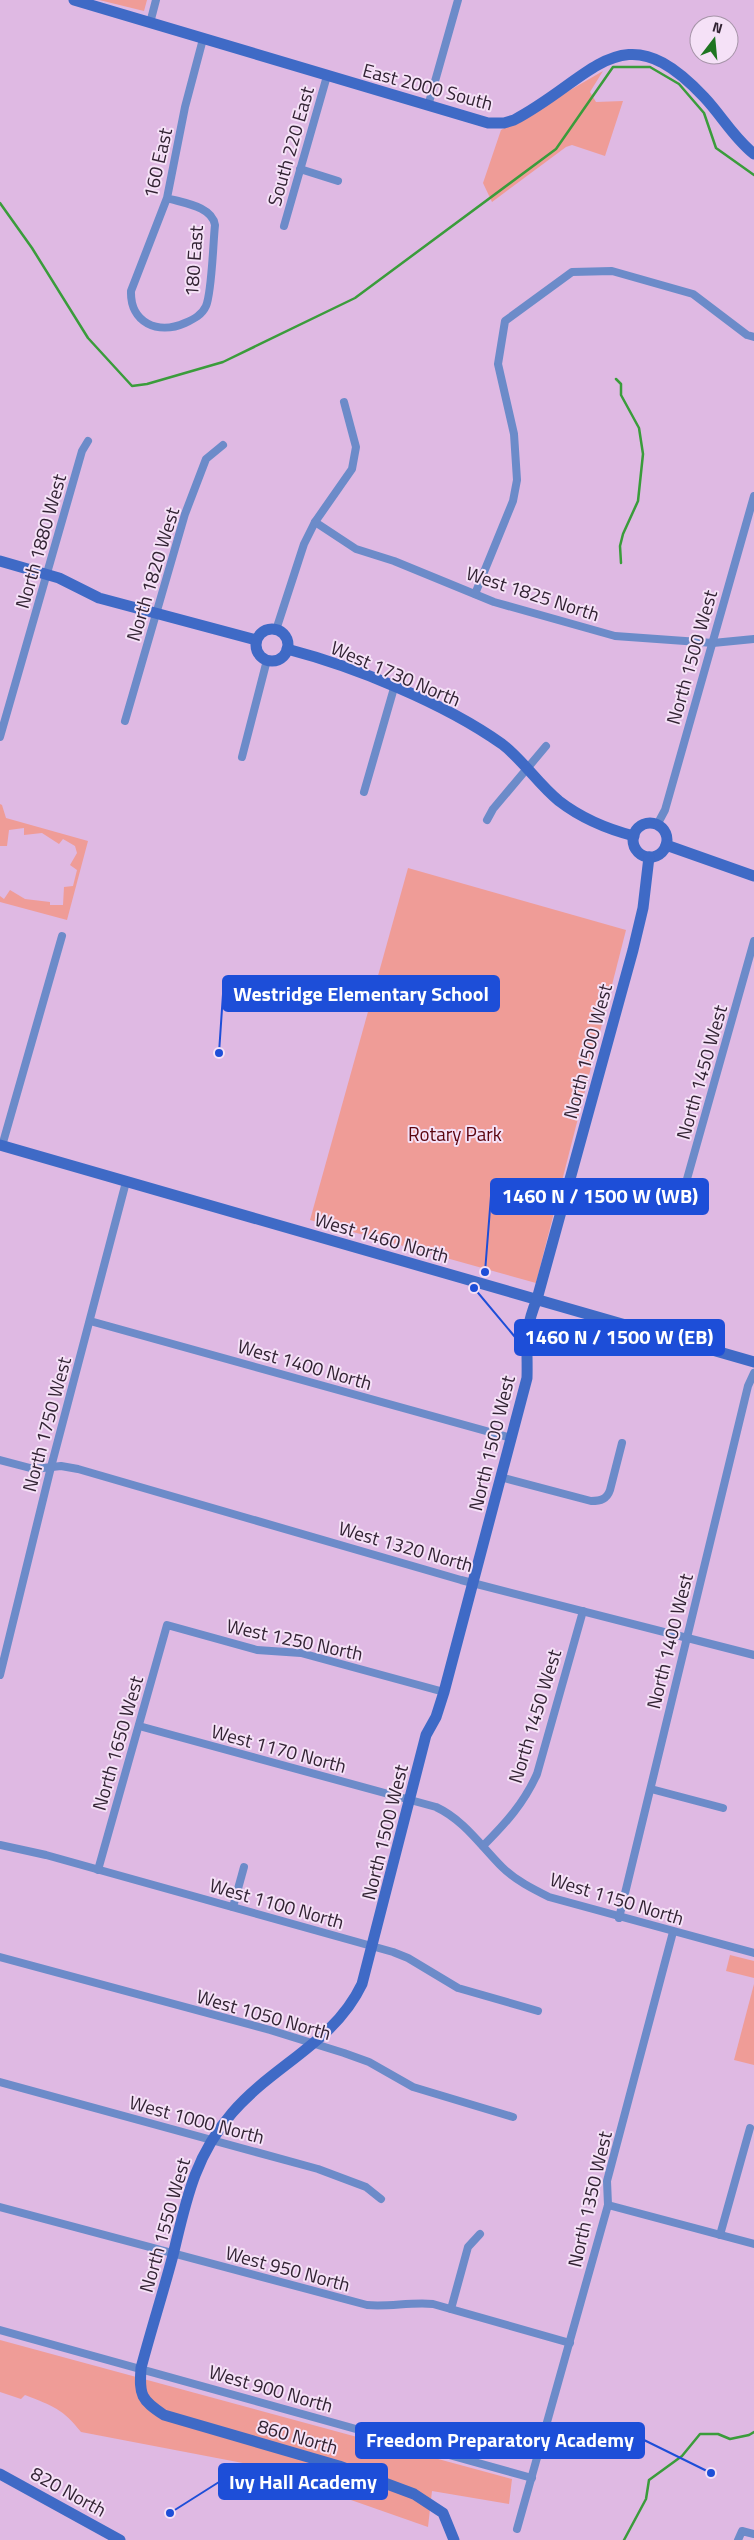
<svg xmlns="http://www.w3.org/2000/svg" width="754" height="2540" font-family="'Titillium Web',sans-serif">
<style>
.green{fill:#ef9c97}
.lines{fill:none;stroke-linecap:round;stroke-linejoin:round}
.stream{stroke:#3a9c3b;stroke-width:2.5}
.street{stroke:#6c8bc9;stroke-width:8}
.secondary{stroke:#3f6ac6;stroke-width:11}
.labels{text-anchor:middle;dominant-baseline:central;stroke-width:4;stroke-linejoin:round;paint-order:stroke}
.street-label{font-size:19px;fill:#322333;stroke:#f5e1f7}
.park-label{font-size:19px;fill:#5a040e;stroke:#f5e1f7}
.leader{fill:none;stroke:#1d4ed8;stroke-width:2}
.callout-dot{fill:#1d4ed8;stroke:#f5e1f7;stroke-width:2}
.callout{fill:#1d4ed8;stroke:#1d4ed8;stroke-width:2}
.callout-label{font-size:20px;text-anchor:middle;font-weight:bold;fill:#fff}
</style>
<rect width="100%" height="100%" fill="#dfb9e3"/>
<g class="green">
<polygon points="99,0 147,0 144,11"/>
<polygon points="603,71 590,92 596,102 623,101 605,156 572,145 566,147 492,202 483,183 501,130"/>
<polygon points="0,804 2,805 6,818 88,841 67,920 0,902 0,896 4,899 10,890 25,899 50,902 50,905 63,905 64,887 73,886 77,870 70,865 77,853 75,846 63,839 59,844 42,833 24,835 24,828 9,830 7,846 0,846"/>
<polygon points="408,868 626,930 536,1283 310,1220"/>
<polygon points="730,1955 754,1961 754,1978 726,1971"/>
<polygon points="754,1984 754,2065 734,2060"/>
<path d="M0,2340L512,2479L509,2504L432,2491L428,2527L248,2464L81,2432C63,2409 53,2406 25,2395L21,2399L0,2392Z"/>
</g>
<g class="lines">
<g class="stream">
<polyline points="0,203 32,248 88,338 132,386 147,384 223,362 355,298 556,149 613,67 650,67 679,84 704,113 716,148 754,175"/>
<polyline points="616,379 621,384 621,395 639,428 643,454 638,501 623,534 620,546 621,563"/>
<polyline points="624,2540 646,2499 649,2480 682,2456 700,2434 718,2434 730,2439 749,2435 754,2432"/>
</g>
<g class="street">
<polyline points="150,23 156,0"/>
<polyline points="428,106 458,0"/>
<polyline points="300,169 338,181"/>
<path d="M167,198C183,203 212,206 215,225C213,243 212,292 206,306C202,315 194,319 185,323C158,335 130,323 131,291L167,198L185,107L203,39"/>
<polyline points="284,226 327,76"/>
<polyline points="315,522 356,549 394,561 494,602 615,636 713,643 754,639"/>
<polyline points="475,594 513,501 517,480 514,434 498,364 505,321 572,272 612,271 693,294 747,335 754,337"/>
<polyline points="276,630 304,544 315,522 352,469 356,447 344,402"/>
<polyline points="125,721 185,514 206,459 223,445"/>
<polyline points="0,737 82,451 88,441"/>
<polyline points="242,757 267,660"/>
<polyline points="364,792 394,688"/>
<polyline points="487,820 493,809 546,746"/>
<polyline points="657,825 665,810 754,496"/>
<polyline points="2,1146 62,936"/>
<polyline points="569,1180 678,1211 754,941"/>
<polyline points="90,1321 511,1438"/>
<polyline points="0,1460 34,1469 61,1466 78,1469 461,1580 754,1655"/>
<path d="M500,1477L591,1501C601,1501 607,1499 610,1490L622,1443"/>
<polyline points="0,1675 51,1467 126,1182"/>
<path d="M139,1726L436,1807C464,1820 481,1846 502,1867C515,1880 533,1889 549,1897L754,1953"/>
<polyline points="651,1789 723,1808"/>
<polyline points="0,1845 46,1855 393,1952 408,1958 458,1988 538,2011"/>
<path d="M483,1846C506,1823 524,1803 537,1774L583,1611"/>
<polyline points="98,1870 167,1625 257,1650 301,1653 444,1692"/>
<polyline points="233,1907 244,1867"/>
<polyline points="619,1918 748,1386 754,1373"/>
<polyline points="0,1957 270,2030 344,2053 369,2062 413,2087 513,2117"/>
<polyline points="0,2082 318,2169 366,2187 381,2199"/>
<polyline points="608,2205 754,2244"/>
<path d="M0,2207L367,2305C389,2307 410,2302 433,2304L570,2343"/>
<polyline points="720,2235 750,2128"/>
<polyline points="451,2309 468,2247 480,2234"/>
<polyline points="0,2330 532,2478"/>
<polyline points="517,2529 608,2205 607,2181 673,1932"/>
<polyline points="738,2540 742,2531 754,2534"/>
</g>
<g class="secondary">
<path d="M74,0L488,123H504L514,120C594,78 622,9 704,97C722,116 733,137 754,154"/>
<polyline points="0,561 59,578 99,598 256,640"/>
<circle cx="272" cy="645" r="16"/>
<path d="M287,649C356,667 444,703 502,744C523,760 538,784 559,801C581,818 607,829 634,836"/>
<circle cx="650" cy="840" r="17"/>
<polyline points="666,845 754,876"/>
<polyline points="0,1145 754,1362"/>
<polyline points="0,2474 120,2540"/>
<path d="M454,2540L443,2513L414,2494L339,2466L164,2415C141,2400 139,2395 141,2368C151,2330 163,2293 173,2255C186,2201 194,2157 232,2113C273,2065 334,2043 362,1984L426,1735L436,1717L444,1692L527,1378C528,1345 523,1333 537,1299L633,950L643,908L649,857"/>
</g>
</g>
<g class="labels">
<g class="street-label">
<text transform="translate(428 86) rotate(15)">East 2000 South</text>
<text transform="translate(290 146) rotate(-74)">South 220 East</text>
<text transform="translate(157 163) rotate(-77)">160 East</text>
<text transform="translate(193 261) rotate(-86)">180 East</text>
<text transform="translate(40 541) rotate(-74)">North 1880 West</text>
<text transform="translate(152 574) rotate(-73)">North 1820 West</text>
<text transform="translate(533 593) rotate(18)">West 1825 North</text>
<text transform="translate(691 657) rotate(-74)">North 1500 West</text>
<text transform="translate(396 673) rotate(23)">West 1730 North</text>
<text transform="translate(587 1051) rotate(-75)">North 1500 West</text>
<text transform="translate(701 1072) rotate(-74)">North 1450 West</text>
<text transform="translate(382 1237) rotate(16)">West 1460 North</text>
<text transform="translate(305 1364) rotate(16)">West 1400 North</text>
<text transform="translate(46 1424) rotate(-75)">North 1750 West</text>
<text transform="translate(491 1443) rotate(-76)">North 1500 West</text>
<text transform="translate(406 1546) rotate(16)">West 1320 North</text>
<text transform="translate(295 1639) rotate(12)">West 1250 North</text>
<text transform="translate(669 1641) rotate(-76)">North 1400 West</text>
<text transform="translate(534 1716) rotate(-73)">North 1450 West</text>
<text transform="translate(117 1743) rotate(-74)">North 1650 West</text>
<text transform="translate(279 1748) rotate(15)">West 1170 North</text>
<text transform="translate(384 1832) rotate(-76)">North 1500 West</text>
<text transform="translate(617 1898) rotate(17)">West 1150 North</text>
<text transform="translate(277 1903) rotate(16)">West 1100 North</text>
<text transform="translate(264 2014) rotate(16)">West 1050 North</text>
<text transform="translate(197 2119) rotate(15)">West 1000 North</text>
<text transform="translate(589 2199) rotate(-77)">North 1350 West</text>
<text transform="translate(164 2225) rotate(-74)">North 1550 West</text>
<text transform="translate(288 2268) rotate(15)">West 950 North</text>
<text transform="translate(271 2388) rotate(16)">West 900 North</text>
<text transform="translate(298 2436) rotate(16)">860 North</text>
<text transform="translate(69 2491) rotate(29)">820 North</text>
</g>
<g class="park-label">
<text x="455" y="1133">Rotary Park</text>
</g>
</g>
<path class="leader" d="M219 1053L223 994M485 1272L491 1196M474 1288L515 1337M711 2473L644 2440M170 2513L219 2482"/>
<g class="callout-dot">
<circle cx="219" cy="1053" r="5"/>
<circle cx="485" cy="1272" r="5"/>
<circle cx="474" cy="1288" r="5"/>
<circle cx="711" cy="2473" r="5"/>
<circle cx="170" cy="2513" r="5"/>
</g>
<g class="callout">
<rect x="223" y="976" width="276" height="35" rx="5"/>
<rect x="491" y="1179" width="217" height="35" rx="5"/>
<rect x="515" y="1320" width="209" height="35" rx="5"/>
<rect x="356" y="2423" width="288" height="35" rx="5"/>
<rect x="219" y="2464" width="168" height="35" rx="5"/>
</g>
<g class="callout-label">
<text x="361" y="1001">Westridge Elementary School</text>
<text x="600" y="1203">1460 N / 1500 W (WB)</text>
<text x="619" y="1344">1460 N / 1500 W (EB)</text>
<text x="500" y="2447">Freedom Preparatory Academy</text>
<text x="303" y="2489">Ivy Hall Academy</text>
</g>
<g transform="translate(714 40) rotate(16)"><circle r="24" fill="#f5e1f7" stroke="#a795a9"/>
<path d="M0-4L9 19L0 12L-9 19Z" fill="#1e7521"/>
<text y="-8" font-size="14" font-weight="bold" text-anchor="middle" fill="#322333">N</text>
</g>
</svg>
